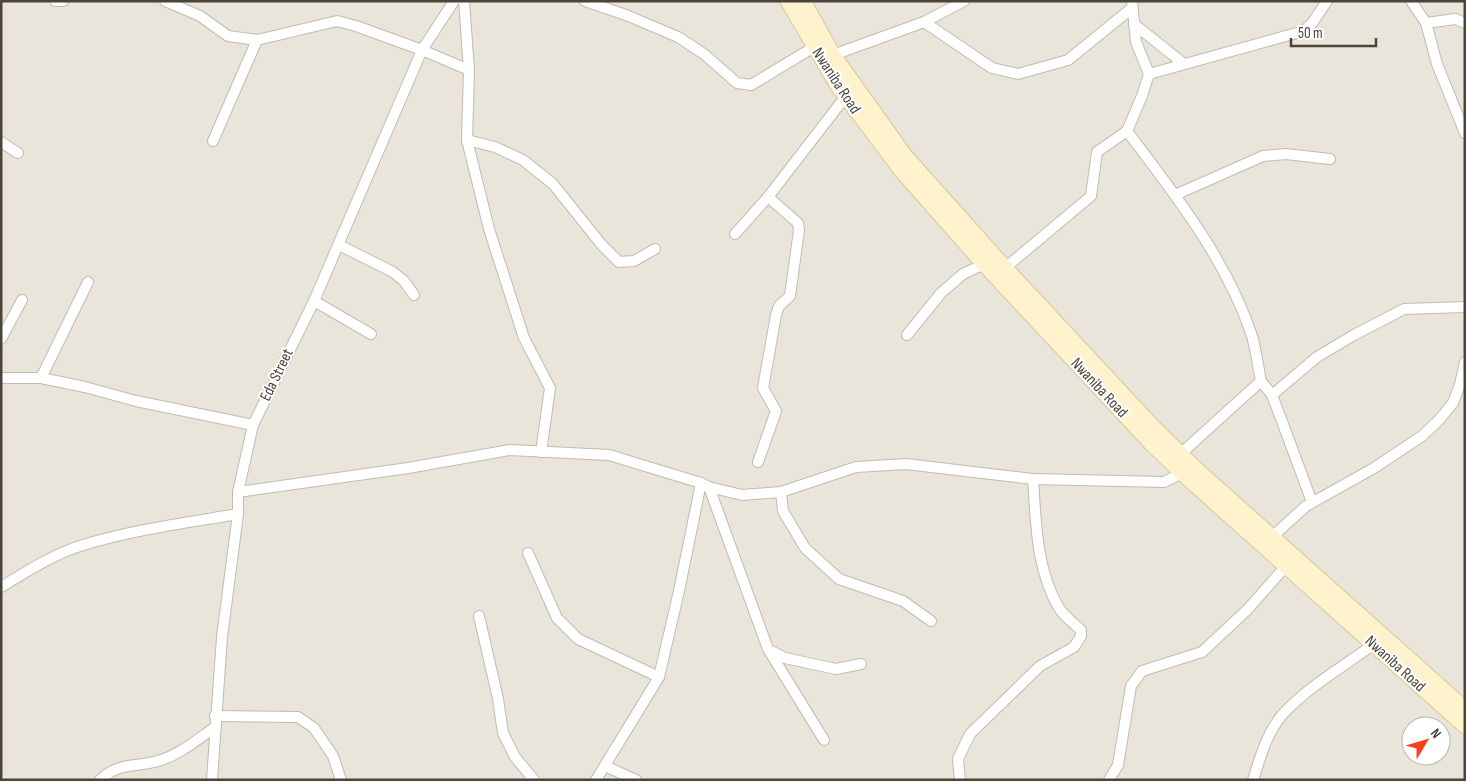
<svg xmlns="http://www.w3.org/2000/svg" width="1466" height="781" font-family="'Sofia Sans Condensed',sans-serif">
<style>
.residential{fill:#eae5da;fill-rule:evenodd}
.lines{fill:none;stroke-linecap:round;stroke-linejoin:round}
.minor-casing{stroke:#c2bbae;stroke-width:12}
.secondary-casing{stroke:#d6c79b;stroke-width:17}
.minor{stroke:#fff;stroke-width:10}
.secondary{stroke:#fff3cd;stroke-width:15}
.labels{text-anchor:middle;dominant-baseline:central;stroke-width:4;stroke-linejoin:round;paint-order:stroke}
.street-label{font-size:16px;fill:#4b4439;stroke:#fff}
</style>
<rect width="100%" height="100%" fill="#f6f3ec"/>
<path class="residential" d="M1,1H1465V780H1ZM1411,726H1441V756H1411Z"/>
<g class="lines">
<defs>
<g id="minor">
<polyline points="55,1 63,1"/>
<polyline points="165,1 200,16 228,36 257,40 337,21 356,26 422,50 469,70"/>
<polyline points="464,1 469,70 467,140 489,229 524,338 550,388 541,452"/>
<polyline points="585,1 626,15 678,37 704,54 737,83 751,85 814,47"/>
<polyline points="1411,1 1426,23 1437,64 1465,133"/>
<polyline points="924,22 992,68 1018,74 1068,60 1132,8"/>
<polyline points="1426,23 1455,19 1465,23"/>
<polyline points="1134,24 1184,64"/>
<polyline points="833,55 924,22 964,1"/>
<polyline points="1149,74 1304,31 1313,22 1327,1"/>
<path d="M1127,131C1175,195 1226,258 1252,336C1256,350 1258,366 1261,381L1176,458"/>
<polyline points="467,140 495,147 523,160 553,184 601,244 619,262 634,261 655,249"/>
<polyline points="213,141 257,40"/>
<polyline points="1,142 18,153"/>
<polyline points="1175,195 1263,156 1286,154 1330,159"/>
<polyline points="735,234 768,197 846,96"/>
<polyline points="339,245 393,272 404,281 414,295"/>
<polyline points="1005,268 1091,196 1097,152 1127,131 1142,96 1149,74 1136,42 1132,1"/>
<polyline points="314,301 371,334"/>
<polyline points="907,335 941,293 963,274 984,264"/>
<polyline points="1,339 22,300"/>
<polyline points="1,378 41,378 85,387 136,401 253,425"/>
<polyline points="41,378 88,282"/>
<polyline points="1261,381 1272,395 1277,408 1312,502"/>
<polyline points="1272,395 1317,357 1354,335 1404,309 1465,307"/>
<polyline points="758,462 776,411 763,388 776,315 779,306 790,296 799,230 798,223 768,197"/>
<polyline points="709,487 768,649 824,740"/>
<polyline points="238,492 408,468 510,450 609,455 701,483 709,487 742,495 781,492 856,467 906,464 1033,479 1164,482 1182,473"/>
<polyline points="781,492 783,511 805,548 839,579 903,601 931,621"/>
<polyline points="1272,537 1306,506 1374,468 1422,436 1439,420 1453,403 1460,384 1465,362"/>
<polyline points="528,553 557,618 578,639 659,677"/>
<path d="M1,587C26,572 52,555 80,546C131,530 185,523 238,514"/>
<polyline points="479,616 498,699 503,733 515,757 534,780"/>
<polyline points="769,650 785,658 836,669 861,664"/>
<polyline points="215,716 298,717 314,728 333,756 341,780"/>
<polyline points="605,766 636,780"/>
<path d="M100,780C119,761 138,768 161,760C180,754 198,739 214,728"/>
<polyline points="212,780 222,637 238,514 238,492 253,425 314,301 422,50 454,1"/>
<polyline points="596,780 659,677 679,591 701,483"/>
<path d="M960,780L958,759L970,734L1040,666L1074,647L1081,636V630C1074,624 1064,616 1059,608C1036,570 1036,522 1033,479"/>
<polyline points="1109,780 1118,765 1131,686 1142,671 1202,652 1247,610 1286,566"/>
<path d="M1253,780C1260,758 1267,732 1283,714C1309,686 1344,666 1374,644"/>
</g>
<g id="secondary">
<polyline points="788,1 838,86 901,170 984,264 1150,442 1182,473 1465,726"/>
<polyline points="803,1 833,55 905,156 1005,268 1153,427 1198,471 1465,709"/>
</g>
</defs>
<use href="#minor" class="minor-casing"/>
<use href="#secondary" class="secondary-casing"/>
<use href="#minor" class="minor"/>
<use href="#secondary" class="secondary"/>
</g>
<g class="labels">
<g class="street-label">
<text transform="translate(836 81) rotate(57)">Nwaniba Road</text>
<text transform="translate(277 375) rotate(-64)">Eda Street</text>
<text transform="translate(1099 388) rotate(47)">Nwaniba Road</text>
<text transform="translate(1395 664) rotate(42)">Nwaniba Road</text>
</g>
</g>
<rect width="1466" height="781" fill="none" stroke="#4b4439" stroke-width="5"/>
<g transform="translate(1426 741) rotate(52)"><circle r="24" fill="#ffffff" stroke="#b7b4b0"/>
<path d="M0-4L9 19L0 12L-9 19Z" fill="#fc3f1d"/>
<text y="-8" font-size="14" font-weight="bold" text-anchor="middle" fill="#4b4439">N</text>
</g>
<path d="M1291 38v8h85v-8" fill="none" stroke="#4b4439" stroke-width="2.5"/>
<text x="1298" y="38" font-size="15" fill="#4b4439" stroke="#ffffff" stroke-width="4" paint-order="stroke">50 m</text>
</svg>
